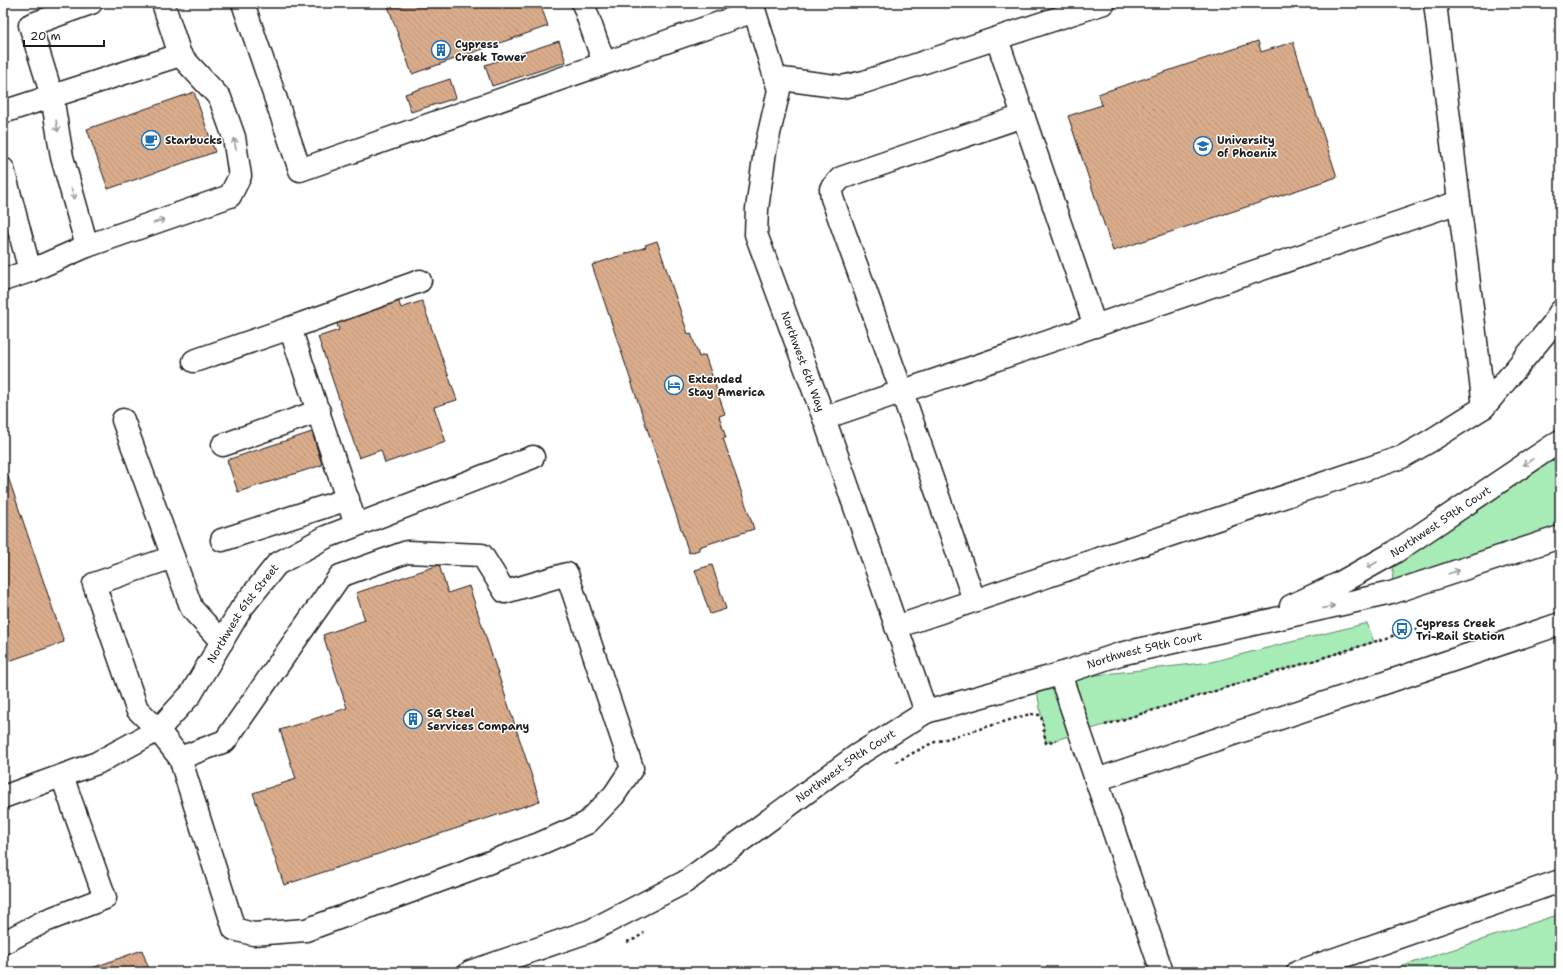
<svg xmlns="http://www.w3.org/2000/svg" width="1563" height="975" font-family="'Shantell Sans',sans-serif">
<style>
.green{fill:#a7ebb6;stroke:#628469}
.building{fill:url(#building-back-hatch);stroke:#1c1c1c}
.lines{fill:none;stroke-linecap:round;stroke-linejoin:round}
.minor-casing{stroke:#1c1c1c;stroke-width:25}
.path{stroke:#1c1c1c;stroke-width:2.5;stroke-dasharray:3 3;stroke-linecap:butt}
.minor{stroke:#fff;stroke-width:22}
.oneway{stroke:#999}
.labels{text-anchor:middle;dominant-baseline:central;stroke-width:3;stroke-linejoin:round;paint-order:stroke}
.poi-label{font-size:11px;font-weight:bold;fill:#1c1c1c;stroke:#fff;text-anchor:start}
.street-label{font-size:11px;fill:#1c1c1c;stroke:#fff}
</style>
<defs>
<pattern id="building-back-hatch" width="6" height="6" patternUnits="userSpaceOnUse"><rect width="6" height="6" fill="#daac8c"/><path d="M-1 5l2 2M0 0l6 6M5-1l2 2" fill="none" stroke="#ba9378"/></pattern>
</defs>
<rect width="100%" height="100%" fill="#fff"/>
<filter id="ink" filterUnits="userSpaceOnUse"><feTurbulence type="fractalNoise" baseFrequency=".025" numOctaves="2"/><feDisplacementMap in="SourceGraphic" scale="8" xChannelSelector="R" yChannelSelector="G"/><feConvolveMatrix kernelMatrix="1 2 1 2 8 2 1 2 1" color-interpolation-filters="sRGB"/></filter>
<g filter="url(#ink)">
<g class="green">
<polygon points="1560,441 1560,537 1391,593 1395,552"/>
<polygon points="1367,623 1374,642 1046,743 1037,691 1079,677 1211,662"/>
<polygon points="1560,914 1560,972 1385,972"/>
</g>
<g class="building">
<polygon points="387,3 540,3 548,26 412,74"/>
<polygon points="559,41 566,62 492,86 485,65"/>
<polygon points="1258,41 1261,52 1293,42 1337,177 1113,251 1068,116 1102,105 1098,94"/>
<polygon points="450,79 456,98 411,112 405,94"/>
<polygon points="194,92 215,152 108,189 87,129"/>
<polygon points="657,241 688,334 691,333 699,357 705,355 725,414 719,416 726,438 723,438 754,529 699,547 699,550 689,553 592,265 646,247 645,245"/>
<polygon points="398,300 401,308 422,301 457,400 434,407 446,442 385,463 381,450 359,458 318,337 339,330 336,321"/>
<polygon points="312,432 322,465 238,492 227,460"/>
<polygon points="3,462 64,642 3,663"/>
<polygon points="439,565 448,593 469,586 540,801 284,885 253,793 296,779 280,730 347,708 323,635 365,620 356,593"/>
<polygon points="712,565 726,609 710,614 695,570"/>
<polygon points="142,950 150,972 81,972"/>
</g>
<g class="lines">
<defs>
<g id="minor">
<polyline points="91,3 30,25 52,96 62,157 87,246 230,196 240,176 234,137 220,98 180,55 163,3"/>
<polyline points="243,3 300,170 754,11"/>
<polyline points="583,3 604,63"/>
<path id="s1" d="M752,3L779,90L765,151L757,209L756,234L824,418L926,712"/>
<polyline points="1435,3 1484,407"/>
<polyline points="997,39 1095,326"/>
<polyline points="775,78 842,87 864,82 1104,3"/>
<polyline points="3,112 180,55"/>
<polyline points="3,169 30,271 3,280"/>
<polyline points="30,271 87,246"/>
<polyline points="290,328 420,281"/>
<polyline points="194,361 290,328 356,525"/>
<polyline points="824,418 1459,202"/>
<polyline points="123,420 173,557"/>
<polyline points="223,445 319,411"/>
<polyline points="222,540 348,499"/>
<polyline points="974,600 902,392 832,198 831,189 841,178 1023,116"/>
<path id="s2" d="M1291,606L1338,584L1395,552L1560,441"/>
<polyline points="896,627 1402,457 1430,441 1484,407 1553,324 1560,312"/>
<polyline points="1060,674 1162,972"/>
<polyline points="180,758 225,741 340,576 407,552 482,555 505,592 567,574 632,768 614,795 587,823 539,844 306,930 253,934 234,929 180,758 158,730 137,709 94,584 173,557 192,609 222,642"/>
<polyline points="1096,780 1560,624"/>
<path id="s3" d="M3,797L97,763L158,730L191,694L241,609L277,564L326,537L533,457"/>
<polyline points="3,943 45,921 105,898 62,776"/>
<path id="s4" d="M470,972L590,931L685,882L856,756L926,712L1060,674L1120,654L1391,593L1560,537"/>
<polyline points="1298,972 1560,881"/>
</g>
</defs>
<use href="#minor" class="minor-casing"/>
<g class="path">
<polyline points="1105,725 1419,628"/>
<polyline points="896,762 932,743 1030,714 1041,715 1046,743 1056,740"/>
<polyline points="627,942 635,939 644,933"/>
</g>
<use href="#minor" class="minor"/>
</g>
<defs><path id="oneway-shaft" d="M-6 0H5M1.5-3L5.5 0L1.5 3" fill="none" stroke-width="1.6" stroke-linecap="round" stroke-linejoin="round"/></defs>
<g class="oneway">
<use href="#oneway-shaft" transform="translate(57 126) rotate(81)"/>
<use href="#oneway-shaft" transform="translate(235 144) rotate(-99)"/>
<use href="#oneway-shaft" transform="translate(73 194) rotate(74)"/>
<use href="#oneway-shaft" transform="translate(159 221) rotate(-19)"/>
<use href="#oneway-shaft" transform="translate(1528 462) rotate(146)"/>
<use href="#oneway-shaft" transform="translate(1372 565) rotate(150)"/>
<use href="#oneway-shaft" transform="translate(1454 572) rotate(-18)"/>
<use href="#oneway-shaft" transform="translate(1329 607) rotate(-13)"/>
</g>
</g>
<defs>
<symbol id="building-ring" viewBox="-11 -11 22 22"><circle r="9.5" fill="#fff" stroke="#1f6fb2" stroke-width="1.5"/><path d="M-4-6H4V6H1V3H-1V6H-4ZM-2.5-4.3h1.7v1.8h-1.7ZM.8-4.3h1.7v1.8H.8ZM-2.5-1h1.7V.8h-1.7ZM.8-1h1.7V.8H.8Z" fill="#1f6fb2"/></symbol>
<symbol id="cafe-ring" viewBox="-11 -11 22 22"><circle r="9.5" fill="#fff" stroke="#1f6fb2" stroke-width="1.5"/><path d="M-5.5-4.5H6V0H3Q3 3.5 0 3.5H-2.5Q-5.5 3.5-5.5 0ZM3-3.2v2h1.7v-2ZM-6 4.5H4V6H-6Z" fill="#1f6fb2"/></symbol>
<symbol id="university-ring" viewBox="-11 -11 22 22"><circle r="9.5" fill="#fff" stroke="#1f6fb2" stroke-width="1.5"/><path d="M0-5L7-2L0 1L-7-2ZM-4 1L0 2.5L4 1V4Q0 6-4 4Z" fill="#1f6fb2"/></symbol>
<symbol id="hotel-ring" viewBox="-11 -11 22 22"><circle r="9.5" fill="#fff" stroke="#1f6fb2" stroke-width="1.5"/><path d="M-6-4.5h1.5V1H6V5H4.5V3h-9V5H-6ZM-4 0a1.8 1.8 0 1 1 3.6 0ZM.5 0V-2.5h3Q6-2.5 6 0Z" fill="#1f6fb2"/></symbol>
<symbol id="bus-ring" viewBox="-11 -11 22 22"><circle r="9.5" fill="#fff" stroke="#1f6fb2" stroke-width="1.5"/><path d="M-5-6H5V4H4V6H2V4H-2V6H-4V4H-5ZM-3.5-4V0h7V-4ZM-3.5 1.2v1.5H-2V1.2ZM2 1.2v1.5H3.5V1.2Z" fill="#1f6fb2"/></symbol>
</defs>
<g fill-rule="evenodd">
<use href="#building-ring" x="430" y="39" width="22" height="22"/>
<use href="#cafe-ring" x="140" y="129" width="22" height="22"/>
<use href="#university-ring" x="1192" y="135" width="22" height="22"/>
<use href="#hotel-ring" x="663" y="374" width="22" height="22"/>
<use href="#bus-ring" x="1391" y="618" width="22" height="22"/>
<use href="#building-ring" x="402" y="708" width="22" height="22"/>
</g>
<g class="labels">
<g class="poi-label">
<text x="455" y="44">Cypress<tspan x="455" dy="13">Creek Tower</tspan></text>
<text x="165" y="140">Starbucks</text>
<text x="1217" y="140">University<tspan x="1217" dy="13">of Phoenix</tspan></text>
<text x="688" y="379">Extended<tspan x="688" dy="13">Stay America</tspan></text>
<text x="1416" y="623">Cypress Creek<tspan x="1416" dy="13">Tri-Rail Station</tspan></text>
<text x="427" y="713">SG Steel<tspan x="427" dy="13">Services Company</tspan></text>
</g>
<g class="street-label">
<text stroke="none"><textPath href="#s1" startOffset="373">Northwest 6th Way</textPath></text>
<text stroke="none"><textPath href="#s2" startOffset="172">Northwest 59th Court</textPath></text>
<text stroke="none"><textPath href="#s3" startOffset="314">Northwest 61st Street</textPath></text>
<text stroke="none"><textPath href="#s4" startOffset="756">Northwest 59th Court</textPath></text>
<text stroke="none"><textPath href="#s4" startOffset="432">Northwest 59th Court</textPath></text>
</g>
</g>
<rect width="1563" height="975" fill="none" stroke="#fff" stroke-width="16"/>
<rect x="8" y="8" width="1547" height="959" fill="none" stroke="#1c1c1c" stroke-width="1.5" filter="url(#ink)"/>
<path d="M24 40v6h80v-6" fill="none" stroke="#1c1c1c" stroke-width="2"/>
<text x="30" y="40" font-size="12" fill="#1c1c1c" stroke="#ffffff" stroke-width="3" paint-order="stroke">20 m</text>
</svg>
